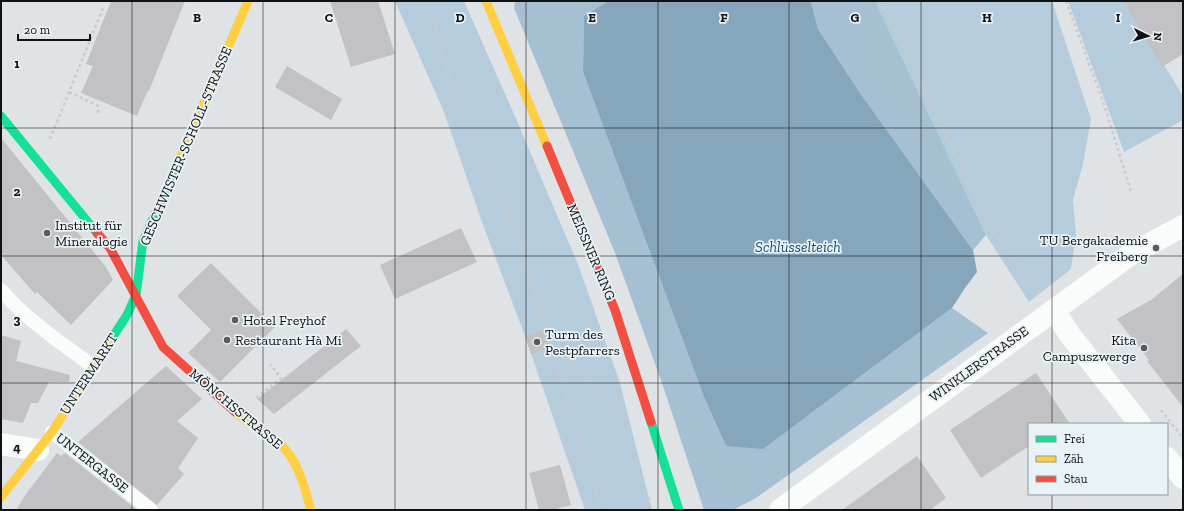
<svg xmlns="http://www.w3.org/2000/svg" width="1184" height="511" font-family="'Zilla Slab',serif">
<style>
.green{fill:#b5ccdc}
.forest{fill:#a5c0d2}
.water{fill:#86a6bb}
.building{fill:#c2c1c3}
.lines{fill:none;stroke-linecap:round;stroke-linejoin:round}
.path{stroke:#cacbcc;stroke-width:2.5;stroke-dasharray:3 3;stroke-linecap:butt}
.lane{stroke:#fafbfb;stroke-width:14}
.street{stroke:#fafbfb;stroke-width:22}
.fast{stroke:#16e098;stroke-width:9}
.slow{stroke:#ffcf43;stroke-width:9}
.jam{stroke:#f24e42;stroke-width:9}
.grid{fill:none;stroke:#0f1113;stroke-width:1;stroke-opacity:0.55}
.poi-dot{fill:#585a5d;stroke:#e9f2f7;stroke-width:1.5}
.labels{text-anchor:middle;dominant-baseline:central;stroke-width:3.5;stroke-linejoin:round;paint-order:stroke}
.street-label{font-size:14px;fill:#0f1113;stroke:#e9f2f7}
.poi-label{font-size:14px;fill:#0f1113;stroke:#e9f2f7;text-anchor:start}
.water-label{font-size:15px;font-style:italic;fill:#144e6d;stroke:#e9f2f7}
.grid-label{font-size:13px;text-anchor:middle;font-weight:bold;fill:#0f1113;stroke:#e9f2f7;stroke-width:3.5;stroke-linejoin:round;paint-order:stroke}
</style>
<rect width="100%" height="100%" fill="#e0e3e6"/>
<g class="green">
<polygon points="395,1 464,1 517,121 579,267 620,383 652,510 585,510 525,336 482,222 444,112"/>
<polygon points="875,1 1052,1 1091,119 1083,164 1073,200 1076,235 1071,269 1029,302 986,235"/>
<polygon points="1068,1 1125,1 1183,96 1183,120 1124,152"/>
</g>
<g class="forest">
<polygon points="515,1 608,1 584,16 583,72 704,397 726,446 810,414 952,308 988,333 756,498 733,510 704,510 662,383 615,253 514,8"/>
<polygon points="811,1 875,1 986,235 973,250 860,93 818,29"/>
</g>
<polygon class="water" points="608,1 811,1 818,29 860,93 973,250 977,272 965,288 952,308 763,449 726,446 704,397 583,72 584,16"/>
<g class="building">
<polygon points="111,1 185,1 149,91 148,90 137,116 81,93 93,66 86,64"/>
<polygon points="330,1 378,1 395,54 351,67"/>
<polygon points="1123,1 1183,1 1183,54 1162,67"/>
<polygon points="287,66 342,99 331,120 275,87"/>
<polygon points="1,138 106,267 113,280 71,325 37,292 35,294 1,255"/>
<polygon points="461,228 477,262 395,299 380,265"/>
<polygon points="211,263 275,327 220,382 188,353 211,330 177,296"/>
<polygon points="1183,274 1183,407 1147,361 1149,360 1117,319 1151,300"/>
<polygon points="346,329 361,346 274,414 257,399"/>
<polygon points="543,330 548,348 531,354 525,336"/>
<polygon points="1,335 21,341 16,361 70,375 69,382 49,382 38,403 31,403 23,423 1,419"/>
<polygon points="166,366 202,399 177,421 198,438 178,468 184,474 157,505 78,442"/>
<polygon points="1036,373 1070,424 1029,424 1029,446 981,478 950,430"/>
<polygon points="57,453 61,456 65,453 137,510 16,510 26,494"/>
<polygon points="917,456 946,498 930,510 842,510"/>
<polygon points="560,465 571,505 552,510 539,510 529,473"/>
</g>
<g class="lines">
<g class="path">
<polyline points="429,1 453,93 521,245 563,387 597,492 601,510"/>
<polyline points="881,1 992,230 1040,293"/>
<polyline points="1066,1 1104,104 1131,192"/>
<polyline points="69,92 98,106 98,113"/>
<polyline points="50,139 103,8"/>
<polyline points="549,340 625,421"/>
<polyline points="256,398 281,378 270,364"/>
<polyline points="1161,410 1183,438"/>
<polyline points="645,510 650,498"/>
</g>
<g class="lane">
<path d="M1,290C27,320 61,343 94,367"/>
<polyline points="52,432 151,510"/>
</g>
<g class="street">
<polyline points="1054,310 1070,335 1140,424"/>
<polyline points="1,444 38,450"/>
<polyline points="1167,458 1183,478"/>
<polyline points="780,510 1131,254 1183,226"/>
</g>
<g class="fast">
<polyline points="1,116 97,233"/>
<polyline points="110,341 127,315 136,295 143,241 176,168"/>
<polyline points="651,422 679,510"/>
</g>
<g class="slow">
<polyline points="486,1 547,146"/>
<polyline points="176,168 248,1"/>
<path d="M235,412C249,424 266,432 280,444C299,461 304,487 311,510"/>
<polyline points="1,497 52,432 110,341"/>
</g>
<g class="jam">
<polyline points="547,146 615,310 651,422"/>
<polyline points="97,233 110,248 163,347 235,412"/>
</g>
</g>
<path class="grid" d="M132,1V510M263,1V510M395,1V510M526,1V510M658,1V510M789,1V510M921,1V510M1052,1V424M1,128H1183M1,256H1183M1,383H1183M1052,494V510"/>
<g class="poi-dot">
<circle cx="47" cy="233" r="4"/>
<circle cx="1156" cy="248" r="4"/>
<circle cx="235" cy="320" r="4"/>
<circle cx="227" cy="340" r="4"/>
<circle cx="537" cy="342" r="4"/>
<circle cx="1144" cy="348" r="4"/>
</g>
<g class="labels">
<g class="street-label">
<text transform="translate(186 146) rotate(-67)">GESCHWISTER-SCHOLL-STRASSE</text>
<text transform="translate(591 252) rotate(67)">MEISSNER RING</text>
<text transform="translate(979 364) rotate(-36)">WINKLERSTRASSE</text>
<text transform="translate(89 374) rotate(-57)">UNTERMARKT</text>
<text transform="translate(236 409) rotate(40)">MÖNCHSSTRASSE</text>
<text transform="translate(92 463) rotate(38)">UNTERGASSE</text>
</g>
<g class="poi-label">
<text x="55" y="225">Institut für<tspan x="55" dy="16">Mineralogie</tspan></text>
<text x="1148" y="240" text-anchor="end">TU Bergakademie<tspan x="1148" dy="16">Freiberg</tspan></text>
<text x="243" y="320">Hotel Freyhof</text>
<text x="545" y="334">Turm des<tspan x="545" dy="16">Pestpfarrers</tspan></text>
<text x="235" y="340">Restaurant Hà Mi</text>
<text x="1136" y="340" text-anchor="end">Kita<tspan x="1136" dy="16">Campuszwerge</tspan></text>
</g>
<g class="water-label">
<text x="798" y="247">Schlüsselteich</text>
</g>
</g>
<g class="grid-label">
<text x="197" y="22">B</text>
<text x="329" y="22">C</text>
<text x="460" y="22">D</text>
<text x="592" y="22">E</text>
<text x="724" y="22">F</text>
<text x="855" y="22">G</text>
<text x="987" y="22">H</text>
<text x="1118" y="22">I</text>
<text x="17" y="68">1</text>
<text x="17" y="196">2</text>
<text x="17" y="324">3</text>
<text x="17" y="452">4</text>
</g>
<rect width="1184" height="511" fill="none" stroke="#0f1113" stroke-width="4"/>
<rect x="1028" y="423" width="140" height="72" fill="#e9f2f7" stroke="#92989c"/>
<rect x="1036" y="436" width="20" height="6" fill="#16e098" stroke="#92989c"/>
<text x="1064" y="443" font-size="12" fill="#0f1113">Frei</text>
<rect x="1036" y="456" width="20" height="6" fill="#ffcf43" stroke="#92989c"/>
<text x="1064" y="463" font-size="12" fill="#0f1113">Zäh</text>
<rect x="1036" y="476" width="20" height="6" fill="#f24e42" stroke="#92989c"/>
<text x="1064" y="483" font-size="12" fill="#0f1113">Stau</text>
<g transform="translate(1148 36) rotate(95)" stroke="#e9f2f7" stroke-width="3" paint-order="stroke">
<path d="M0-3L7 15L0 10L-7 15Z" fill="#0f1113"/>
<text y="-6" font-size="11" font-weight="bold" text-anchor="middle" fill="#0f1113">N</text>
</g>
<path d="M18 34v6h72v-6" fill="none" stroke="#0f1113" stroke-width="2"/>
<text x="24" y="34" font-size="12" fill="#0f1113" stroke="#e9f2f7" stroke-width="3" paint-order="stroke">20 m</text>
</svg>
